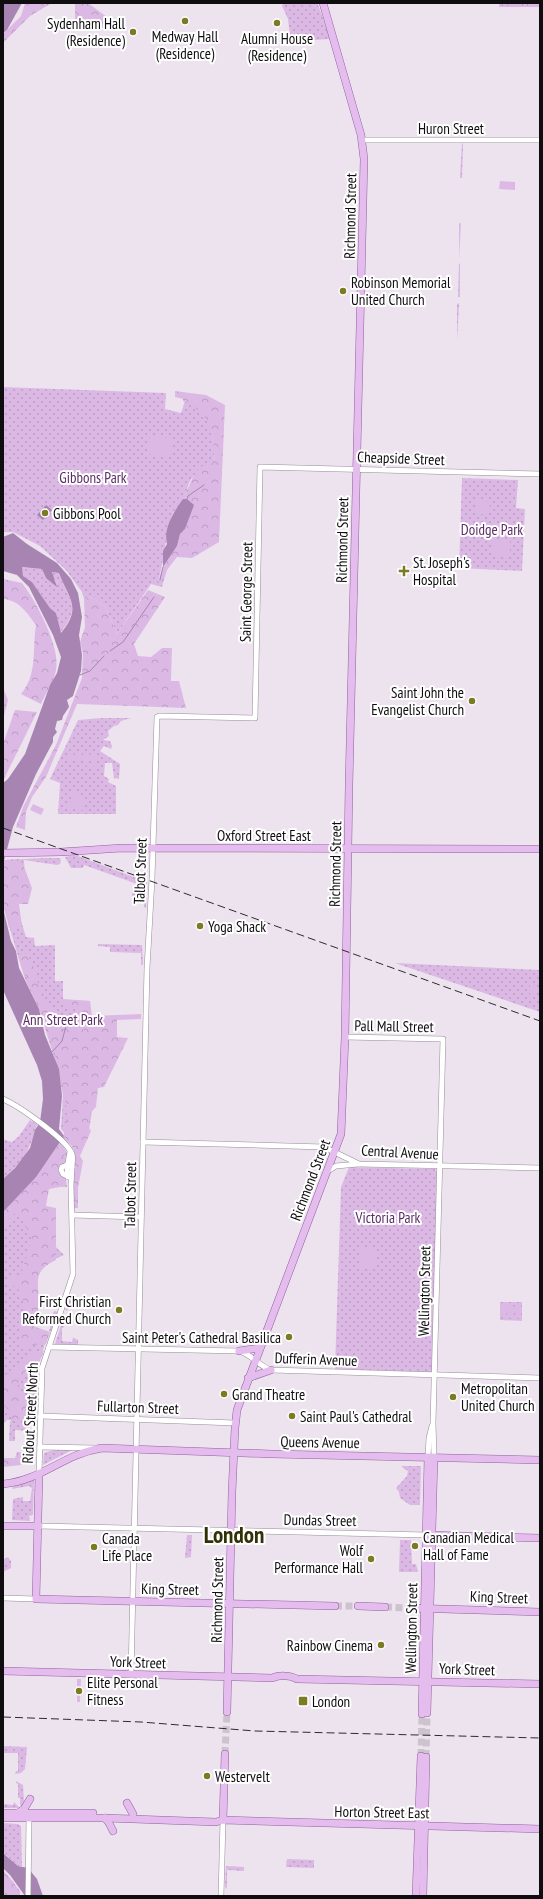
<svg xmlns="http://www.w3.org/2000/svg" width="543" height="1899" font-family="'PT Sans Narrow',sans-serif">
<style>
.green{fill:url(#green-dots)}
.forest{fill:url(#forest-crowns)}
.pitch{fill:#dbb9e4}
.water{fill:#a884b2;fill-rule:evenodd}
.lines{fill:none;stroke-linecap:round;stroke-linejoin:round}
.stream{stroke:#a884b2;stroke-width:1}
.major-tunnel{stroke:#ccc3ce;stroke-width:7;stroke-dasharray:7 3.5;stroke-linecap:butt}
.minor-casing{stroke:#968d98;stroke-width:6}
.major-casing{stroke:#8f629a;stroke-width:8}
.minor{stroke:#fff;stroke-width:5}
.major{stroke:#e5bcee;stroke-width:7}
.rail{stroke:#2e2a2f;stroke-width:1;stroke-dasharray:8 4;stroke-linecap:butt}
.poi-dot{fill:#7b7b23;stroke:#fff;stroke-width:1.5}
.labels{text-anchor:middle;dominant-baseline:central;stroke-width:4;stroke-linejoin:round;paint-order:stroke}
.poi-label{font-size:15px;fill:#100d11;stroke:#fff;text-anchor:start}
.street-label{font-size:15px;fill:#100d11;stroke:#fff}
.park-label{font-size:15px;fill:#5b2c66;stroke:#fff}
.town-label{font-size:23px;font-weight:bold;fill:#313106;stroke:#fff}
</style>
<defs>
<pattern id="green-dots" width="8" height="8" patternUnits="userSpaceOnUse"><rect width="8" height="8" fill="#dbb9e4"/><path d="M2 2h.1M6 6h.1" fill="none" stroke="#bb9ec3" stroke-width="1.8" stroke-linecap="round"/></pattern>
<pattern id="forest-crowns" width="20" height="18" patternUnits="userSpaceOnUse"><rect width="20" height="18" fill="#dbb9e4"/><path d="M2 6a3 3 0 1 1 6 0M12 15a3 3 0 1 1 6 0" fill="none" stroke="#bb9ec3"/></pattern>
</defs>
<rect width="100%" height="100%" fill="#ede3ef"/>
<g class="green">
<polygon points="283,3 317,3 319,7 330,39 298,41 290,36 288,19 282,6"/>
<polygon points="462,143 463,144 462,178 460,178"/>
<polygon points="460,223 461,223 459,259 459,224"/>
<polygon points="459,263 460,264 460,297 458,297"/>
<polygon points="458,303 459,304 457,341 457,305"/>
<path d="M3,387L166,393L165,409L181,413L185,401C190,404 195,406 199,409C213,419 214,446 215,462C209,466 197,471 192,478C188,483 187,491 184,498C179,506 172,512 170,521C165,542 164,562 158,581L163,583L162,587L151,584L117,634L106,608L93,597L84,599L82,592L66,570L40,546L13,532H3Z"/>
<polygon points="462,478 518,480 516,508 525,509 522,571 459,568"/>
<path d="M21,567L42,569L46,578L58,583L53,579L52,572L59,573C68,599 83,607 60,633L56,613L50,608L32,582L23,576Z"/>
<polygon points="102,718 131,718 121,721 118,725 114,726 108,731 109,736 103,740 110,741 112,746 111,749 104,746 100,751 120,764 119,779 114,778 112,763 105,763 104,776 109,779 108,782 116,786 116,814 58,814 60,783 50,779 78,720"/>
<polygon points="75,855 147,882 146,908 144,907 144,899 132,899 132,887 138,889 140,885 84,865 83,868 71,868 65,857"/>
<polygon points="44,858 60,858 61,861 60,864 57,865 24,860 26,904 19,904 18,911 26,937 34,938 35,946 55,945 55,981 63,981 63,999 90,1001 91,1016 101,1052 88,1137 66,1135 61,1129 63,1095 57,1066 39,1009 25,979 3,906 4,860"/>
<polygon points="98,944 142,945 143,965 141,965 141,953 110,952 110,947 98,946"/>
<polygon points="395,963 540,970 540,1012"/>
<path d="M30,1120L37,1124C30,1151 23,1161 3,1179V1139L12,1142L19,1136Z"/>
<path d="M56,1141L62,1145L68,1154L65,1170L67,1187L49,1186L41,1205L54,1245L64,1255C36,1267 36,1271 37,1300L39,1301L29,1325L48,1335L38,1365L35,1421L7,1420L4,1423L3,1210C24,1189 44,1168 56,1141Z"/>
<polygon points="349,1167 435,1169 438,1174 432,1372 335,1369 341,1187"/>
<polygon points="69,1299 77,1300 77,1304 71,1304 67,1311 65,1309"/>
<polygon points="500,1302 522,1302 522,1321 500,1320"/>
<polygon points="54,1311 58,1312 51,1331 49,1331 51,1324 51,1321 48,1319 51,1318"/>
<polygon points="64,1315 67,1315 67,1322 65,1322 64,1327 62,1328 62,1341 72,1342 73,1338 78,1340 78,1345 55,1344"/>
<polygon points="10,1421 29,1421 29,1431 15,1430 15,1441 9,1441"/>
<polygon points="74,1449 43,1465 44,1453 54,1450"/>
<polygon points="402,1466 421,1466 420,1505 410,1505 400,1498 399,1492 396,1488 407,1476 408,1471 403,1468"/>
<polygon points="34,1479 33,1515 29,1516 30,1521 12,1520 13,1499 23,1497 23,1501 30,1501 32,1488 29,1486 12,1489 13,1487"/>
<polygon points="187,1535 192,1535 191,1557 185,1558"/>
<polygon points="400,1540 411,1540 412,1564 416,1564 418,1572 399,1572"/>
<polygon points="8,1557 11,1561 11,1568 3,1572 3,1560"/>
<polygon points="3,1746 27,1747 25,1769 21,1773 15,1774 16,1771 18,1771 18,1753 3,1753"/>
<polygon points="16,1781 23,1785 24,1801 22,1807 20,1805 20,1798 18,1798 18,1784 16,1783"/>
<polygon points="14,1802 20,1808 3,1808 3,1804 13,1805"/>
<polygon points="3,1823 18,1824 21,1826 22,1866 18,1866 3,1852"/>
<polygon points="287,1859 314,1860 314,1868 286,1867"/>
<polygon points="226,1866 244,1867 244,1871 227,1870 227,1889 225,1887"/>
<polygon points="3,1870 20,1891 20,1896 3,1896"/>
</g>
<g class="forest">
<polygon points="25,3 52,3 30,16 3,43 3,34 21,16"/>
<polygon points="75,3 88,3 115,23 114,28 75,27"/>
<polygon points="499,3 540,3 539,7 499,7"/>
<path d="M175,391L206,395L225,405L219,542L192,558L177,557L167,570L163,583L158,581L163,567L177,546L180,534L185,529L193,505L187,499H183L193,477L200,467L215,462C213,434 212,413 183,401V399L175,397Z"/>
<path d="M3,579L22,583C36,601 61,648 56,670C54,682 45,694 41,704L21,694C38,674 32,649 36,625C27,613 19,600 3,599Z"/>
<polygon points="148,590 165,597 134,644 138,656 151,657 162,648 172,648 171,681 179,681 186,708 77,704 46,777 32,797 26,812 25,830 16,827 23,807 56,745 82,678 83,653 80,642 85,627 84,599 93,597 106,608 117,634"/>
<polygon points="3,688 8,700 3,719"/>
<polygon points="15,710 37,712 3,781 3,744"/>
<polygon points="19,859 23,864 32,888 28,904 19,904 22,926 9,928 3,897 3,863 4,860"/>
<path d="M27,953L35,970V976L47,1002L52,1006L57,1017L59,1023V1035L78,1007L74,1005L70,1008L63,1002V1000L90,1001L92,1016L141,1014V1019L117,1020V1037L128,1038L104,1087L98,1088L96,1107L91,1112L88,1127L91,1131L80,1156L83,1161L78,1188V1208H74V1150L71,1145L63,1138C64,1132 67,1125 67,1120C66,1069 37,1004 18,957Z"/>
<path d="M58,1141L66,1153L61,1159L62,1163L59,1170L66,1186L49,1189L46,1206L56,1208V1260C29,1273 41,1284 38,1308C38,1314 35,1320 33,1326L50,1332L46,1344L32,1345L23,1350L21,1348V1318L25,1312V1306L19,1290L8,1282L11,1277L21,1274L32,1237L18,1213L16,1212L3,1227V1212C24,1191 45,1169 58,1141Z"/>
<polygon points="42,1350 44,1351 39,1363 33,1363 18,1379 18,1388 30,1403 29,1421 11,1421 11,1415 3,1401 3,1377 32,1353"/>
<polygon points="17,1452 28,1453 21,1465 3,1467 3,1458 15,1458"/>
<path d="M3,1872C10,1877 19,1887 19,1896H9L3,1884Z"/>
</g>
<g class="pitch">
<polygon points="500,181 515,182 515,190 499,189"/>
<polygon points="150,435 173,439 170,457 148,454"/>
<path d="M477,497L490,503L489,511C484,515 480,515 474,513L476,503L474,501Z"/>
<polygon points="493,540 510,540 510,548 492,547"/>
<polygon points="493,548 510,549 509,557 492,557"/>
<polygon points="68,752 74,752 72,764 67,764"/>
<polygon points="76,752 82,753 80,765 75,765"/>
<polygon points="84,753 90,754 88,766 83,765"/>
<polygon points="92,754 98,755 96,767 91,766"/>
<polygon points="74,792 81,794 86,799 85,806 81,812 69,807 68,804"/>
<polygon points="33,804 44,809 41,815 30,810"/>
<rect x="530" y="985" width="5" height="12"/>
<polygon points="361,1249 377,1249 376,1268 360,1268"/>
<polygon points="501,1305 507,1305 506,1318 501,1317"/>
<polygon points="508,1305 514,1306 514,1318 508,1318"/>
<rect x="515" y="1306" width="6" height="12"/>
<polygon points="77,1679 81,1679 80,1702 77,1702"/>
</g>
<g class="water">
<polygon points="3,3 22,3 7,30 3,33"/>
<path d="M183,499H187L194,505L185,529L180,534L177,546L163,567V551L167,544C163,529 174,511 183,499Z"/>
<polygon points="46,505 52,510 43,520 37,515"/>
<path d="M13,533L27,544L57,563L71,579L78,593L82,617L79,635L82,655L81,671L73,696L67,700L69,707L63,716L62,720L57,721L55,729L57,732L53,737V742L36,774L13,827L3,864V783L8,779L25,754L50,685L57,673L61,657L53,635L29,587L17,575L3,571V537ZM22,567L42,569L46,578L57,587L52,572L59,573C68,598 83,607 61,633L56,613L50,608L32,582L23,576Z"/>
<polygon points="3,908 11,941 16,951 19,968 39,1009 45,1035 59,1069 62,1096 59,1129 64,1136 36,1177 3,1212 3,1179 15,1168 30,1148 35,1130 40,1122 43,1099 42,1081 37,1065 3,990"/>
<polygon points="3,1853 18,1866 28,1868 37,1879 43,1896 25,1896 10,1875 3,1868"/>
</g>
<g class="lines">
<g class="stream">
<polyline points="187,499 188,496 204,485"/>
<polyline points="160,580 163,567"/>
<polyline points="110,651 123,642 154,597"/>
<polyline points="80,675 90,671 104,656"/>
<polyline points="52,1052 62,1041 66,1026 76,1015"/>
</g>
<g class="major-tunnel">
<polyline points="335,1606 358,1606"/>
<polyline points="385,1607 409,1608"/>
<polyline points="225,1754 227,1712"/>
<polyline points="421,1756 422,1714"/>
<polyline points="426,1757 427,1713"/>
</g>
<defs>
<g id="minor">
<polyline points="362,140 540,140"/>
<polyline points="345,1037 443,1039 433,1423 434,1457"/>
<path d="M3,1099C19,1106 63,1137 71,1152C74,1156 72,1162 72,1167"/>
<polyline points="143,1142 324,1147 359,1164 540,1168"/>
<polyline points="328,1171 336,1166 358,1164"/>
<polyline points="68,1177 67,1168 70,1152"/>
<polyline points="72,1215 141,1217"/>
<path d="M49,1347L239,1351C252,1354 258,1366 271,1370L540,1378"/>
<polyline points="41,1416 235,1423"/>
<polyline points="40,1447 96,1448"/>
<polyline points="428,1457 429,1438 432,1426"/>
<polyline points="39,1475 42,1368 73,1274 71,1185 72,1167 67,1165 62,1167 61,1170 63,1174 67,1176"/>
<polyline points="39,1526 426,1535"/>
<polyline points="3,1598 36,1599"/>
<polyline points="131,1675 147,968 152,879 157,717 159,716 255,718 260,467 540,474"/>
<polyline points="28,1896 29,1818"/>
<polyline points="221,1896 223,1820"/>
</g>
<g id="major">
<polyline points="3,853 61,852 122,848 540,849"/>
<polyline points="239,1351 260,1348"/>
<polyline points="248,1378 271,1370"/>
<polyline points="39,1475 36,1599 335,1606"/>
<path d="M3,1484C41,1481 63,1454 102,1448L272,1454L540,1460"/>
<polyline points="3,1526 39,1526"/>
<polyline points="428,1535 540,1538"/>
<polyline points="358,1606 385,1607"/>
<polyline points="409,1608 540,1612"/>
<path d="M3,1671L272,1678C279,1675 290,1675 297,1679L540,1684"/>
<polyline points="227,1712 232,1492 235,1428 237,1410 341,1134 345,1037 349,785 364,159 361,135 323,3"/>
<polyline points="427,1713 434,1457"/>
<polyline points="422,1714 428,1457"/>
<polyline points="127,1803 133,1814"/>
<polyline points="3,1813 93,1813"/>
<polyline points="18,1813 24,1809 30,1799"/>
<polyline points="3,1818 105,1818 216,1822 223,1820 540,1829"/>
<polyline points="105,1818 109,1823 113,1831"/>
<polyline points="223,1820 225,1754"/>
<polyline points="416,1896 421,1756"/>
<polyline points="423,1896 426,1757"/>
</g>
</defs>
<use href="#minor" class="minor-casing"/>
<use href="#major" class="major-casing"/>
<use href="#minor" class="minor"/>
<use href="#major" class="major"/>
<g class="rail">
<polyline points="3,828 540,1021"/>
<polyline points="3,1717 141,1722 255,1731 540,1738"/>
</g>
</g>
<g class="poi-dot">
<circle cx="185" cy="21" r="4"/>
<circle cx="277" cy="23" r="4"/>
<circle cx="133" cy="32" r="4"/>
<circle cx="343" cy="291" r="4"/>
<circle cx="45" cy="513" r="4"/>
<path d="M402 565h4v4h4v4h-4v4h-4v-4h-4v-4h4z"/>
<circle cx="472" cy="701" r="4"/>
<circle cx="200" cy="926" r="4"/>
<circle cx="119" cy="1310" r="4"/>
<circle cx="289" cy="1337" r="4"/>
<circle cx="224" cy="1394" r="4"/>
<circle cx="453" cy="1397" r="4"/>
<circle cx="292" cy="1416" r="4"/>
<circle cx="415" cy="1546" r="4"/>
<circle cx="94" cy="1547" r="4"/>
<circle cx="371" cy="1559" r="4"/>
<circle cx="381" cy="1645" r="4"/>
<circle cx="79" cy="1691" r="4"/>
<rect x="298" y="1696" width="10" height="10" rx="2"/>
<circle cx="207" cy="1776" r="4"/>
</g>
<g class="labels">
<g class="poi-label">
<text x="125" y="23" text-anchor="end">Sydenham Hall<tspan x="125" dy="17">(Residence)</tspan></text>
<text x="185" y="36" text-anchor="middle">Medway Hall<tspan x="185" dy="17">(Residence)</tspan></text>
<text x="277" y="38" text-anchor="middle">Alumni House<tspan x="277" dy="17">(Residence)</tspan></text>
<text x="351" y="282">Robinson Memorial<tspan x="351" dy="17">United Church</tspan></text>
<text x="53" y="513">Gibbons Pool</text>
<text x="413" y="562">St. Joseph's<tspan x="413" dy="17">Hospital</tspan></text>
<text x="464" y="692" text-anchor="end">Saint John the<tspan x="464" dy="17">Evangelist Church</tspan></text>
<text x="208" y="926">Yoga Shack</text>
<text x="111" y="1301" text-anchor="end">First Christian<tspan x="111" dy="17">Reformed Church</tspan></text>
<text x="281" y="1337" text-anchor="end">Saint Peter's Cathedral Basilica</text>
<text x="461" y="1388">Metropolitan<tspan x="461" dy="17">United Church</tspan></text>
<text x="232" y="1394">Grand Theatre</text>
<text x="300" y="1416">Saint Paul's Cathedral</text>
<text x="423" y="1537">Canadian Medical<tspan x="423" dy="17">Hall of Fame</tspan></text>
<text x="102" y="1538">Canada<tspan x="102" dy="17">Life Place</tspan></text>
<text x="363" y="1550" text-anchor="end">Wolf<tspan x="363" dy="17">Performance Hall</tspan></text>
<text x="373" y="1645" text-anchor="end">Rainbow Cinema</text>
<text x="87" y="1682">Elite Personal<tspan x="87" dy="17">Fitness</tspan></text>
<text x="312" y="1701">London</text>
<text x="215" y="1776">Westervelt</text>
</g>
<g class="street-label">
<text x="451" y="128">Huron Street</text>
<text transform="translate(350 216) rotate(-89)">Richmond Street</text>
<text transform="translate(401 458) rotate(2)">Cheapside Street</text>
<text transform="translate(342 540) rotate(-89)">Richmond Street</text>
<text transform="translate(246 592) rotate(-89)">Saint George Street</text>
<text x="264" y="835">Oxford Street East</text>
<text transform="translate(335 864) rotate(-89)">Richmond Street</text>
<text transform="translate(140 871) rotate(-88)">Talbot Street</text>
<text transform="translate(394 1026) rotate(1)">Pall Mall Street</text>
<text transform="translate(400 1152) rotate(3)">Central Avenue</text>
<text transform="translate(310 1180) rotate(-69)">Richmond Street</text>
<text transform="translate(130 1195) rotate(-89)">Talbot Street</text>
<text transform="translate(424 1291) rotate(-89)">Wellington Street</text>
<text transform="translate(316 1359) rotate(2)">Dufferin Avenue</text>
<text transform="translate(138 1407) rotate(2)">Fullarton Street</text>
<text transform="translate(30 1413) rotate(-87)">Ridout Street North</text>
<text transform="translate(320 1442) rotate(1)">Queens Avenue</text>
<text transform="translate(320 1520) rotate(1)">Dundas Street</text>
<text transform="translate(170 1589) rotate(1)">King Street</text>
<text transform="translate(499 1597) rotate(2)">King Street</text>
<text transform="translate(217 1600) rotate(-89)">Richmond Street</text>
<text transform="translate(411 1628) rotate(-89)">Wellington Street</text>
<text transform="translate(138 1662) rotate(2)">York Street</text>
<text transform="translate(467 1669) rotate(2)">York Street</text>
<text transform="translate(382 1812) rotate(1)">Horton Street East</text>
</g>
<g class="park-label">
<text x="93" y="477">Gibbons Park</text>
<text x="492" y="529">Doidge Park</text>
<text x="63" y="1019">Ann Street Park</text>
<text x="388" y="1217">Victoria Park</text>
</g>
<g class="town-label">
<text x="234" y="1534">London</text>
</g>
</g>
<rect width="543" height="1899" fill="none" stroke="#100d11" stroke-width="8"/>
</svg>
